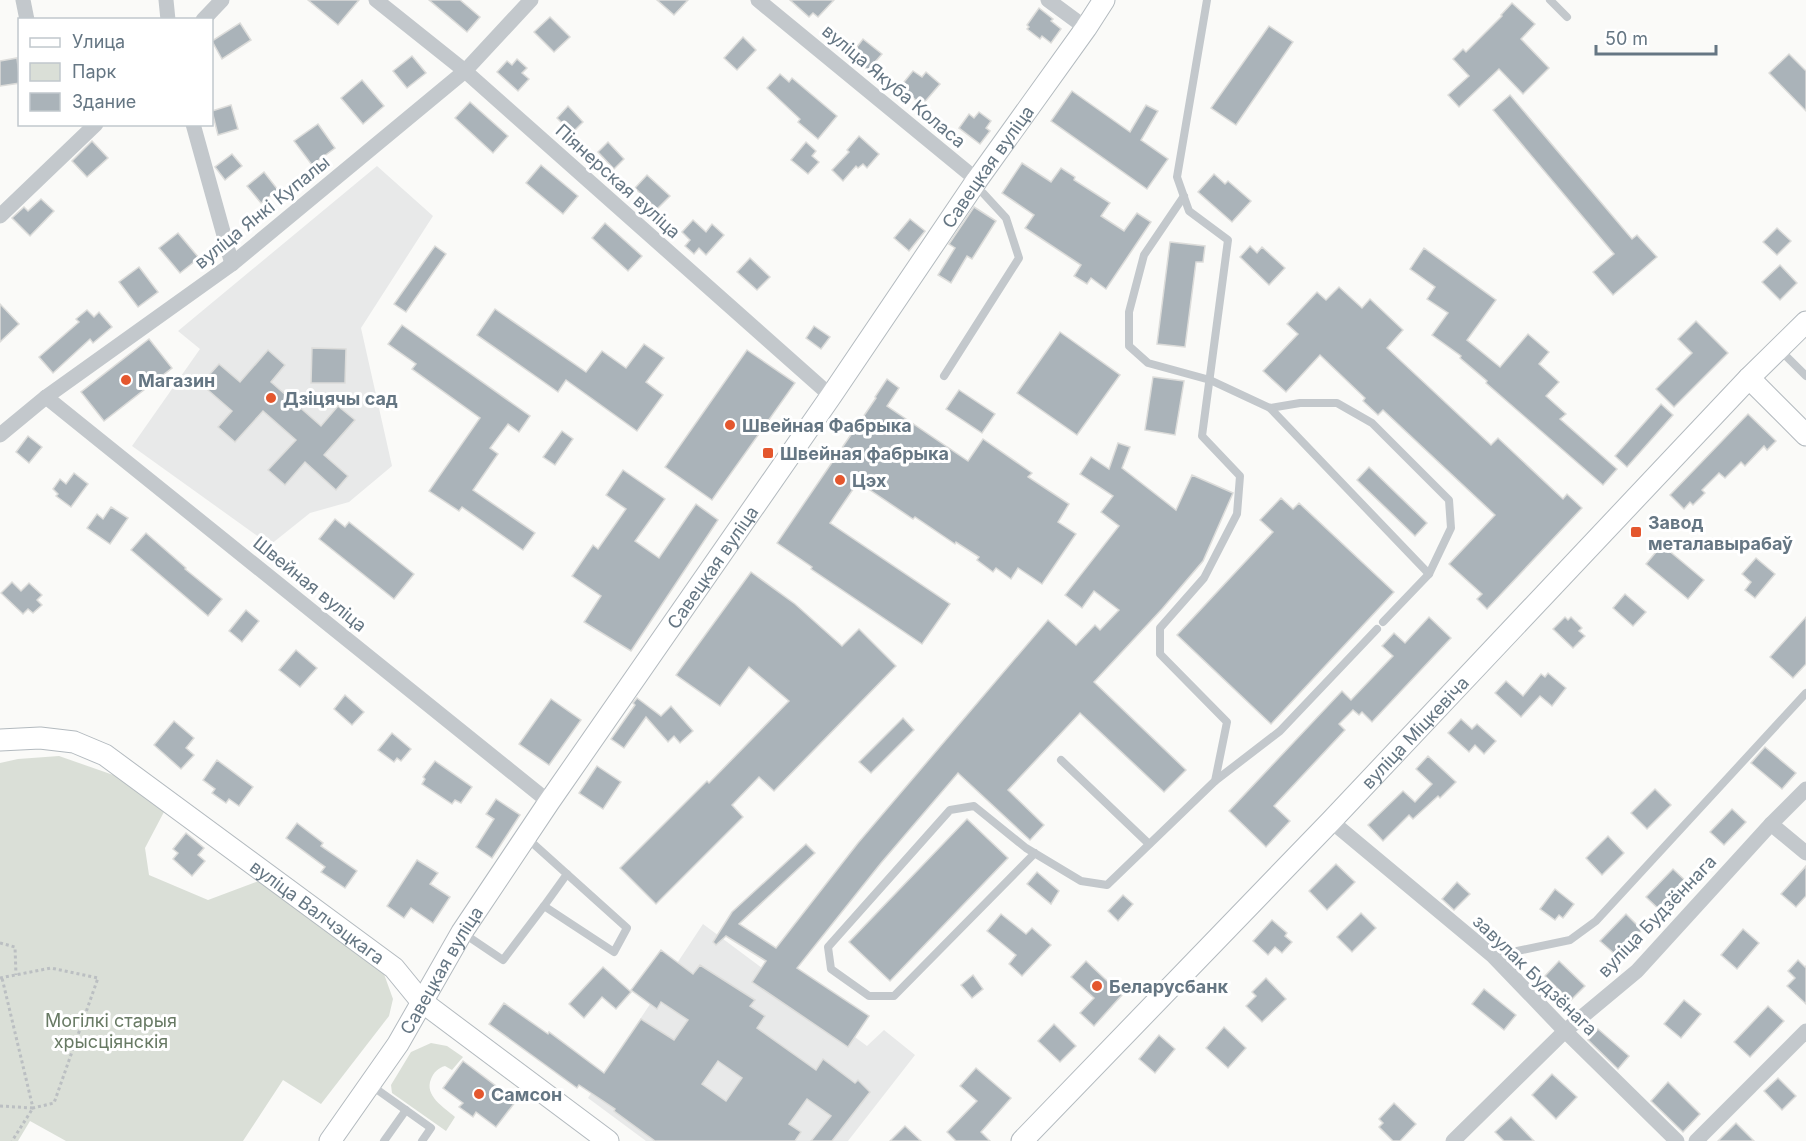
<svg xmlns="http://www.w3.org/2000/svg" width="1806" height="1141" font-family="Inter,sans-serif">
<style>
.built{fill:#e8e9e9}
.green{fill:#dadfd7}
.building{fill:#aab3b9;stroke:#dcdcda;stroke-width:1.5;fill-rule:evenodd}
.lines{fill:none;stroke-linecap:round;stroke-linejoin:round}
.secondary-casing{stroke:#b3babf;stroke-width:23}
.path{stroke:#bbbfc2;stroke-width:3;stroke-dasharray:3 3;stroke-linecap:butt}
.lane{stroke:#c3c8cc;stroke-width:8}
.street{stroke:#c3c8cc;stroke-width:15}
.secondary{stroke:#fff;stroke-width:21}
.poi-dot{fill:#e4572e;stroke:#fff;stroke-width:2}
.labels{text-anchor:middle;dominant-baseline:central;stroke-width:6;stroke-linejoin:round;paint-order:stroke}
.street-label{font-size:18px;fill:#657683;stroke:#fff}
.poi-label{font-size:18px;font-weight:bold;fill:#657683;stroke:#fff;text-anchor:start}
.park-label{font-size:18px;fill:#687a64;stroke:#fff}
</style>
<rect width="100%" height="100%" fill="#fafaf8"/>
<g class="built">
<polygon points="377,166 433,216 361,328 392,466 349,502 310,513 270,545 132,446 200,349 178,331"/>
<polygon points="703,924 867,1046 884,1030 915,1055 848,1141 646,1141 588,1098"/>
</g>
<g class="green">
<polygon points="59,756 119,777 165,810 145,848 149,875 208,900 259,881 384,974 393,999 389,1016 321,1104 283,1080 243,1141 66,1141 30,1121 18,1141 0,1141 0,763 18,759"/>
<path d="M431,1043L447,1046L463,1057L452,1070L445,1066C438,1068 434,1072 431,1079C424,1096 444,1107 455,1117L446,1131L392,1093L391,1085L411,1052Z"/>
</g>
<g class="building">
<polygon points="308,0 359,0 338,25"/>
<polygon points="429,0 460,0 480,17 467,32"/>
<polygon points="657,0 688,0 674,15"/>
<polygon points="790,0 834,0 818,17 813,13 809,17"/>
<polygon points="1512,3 1535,24 1521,39 1549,68 1523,94 1499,69 1459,107 1448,95 1469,76 1453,59 1463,49 1466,52 1502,16 1501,15"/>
<polygon points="1039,8 1053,19 1051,21 1061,29 1051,43 1042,36 1040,39 1027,29 1029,27 1027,25"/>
<polygon points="550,17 570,37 554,52 534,32"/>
<polygon points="240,23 251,40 222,59 212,41"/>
<polygon points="1269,26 1293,42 1236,125 1211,108"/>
<polygon points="743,37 756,50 737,70 724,58"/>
<polygon points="863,39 882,54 868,70 850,56"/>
<polygon points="1789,54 1806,71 1806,111 1769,73"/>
<polygon points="412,56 426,73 407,88 393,71"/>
<polygon points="17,58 20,83 0,86 0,61"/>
<polygon points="517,59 527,68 522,73 529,79 518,91 497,72 507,61 512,65"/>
<polygon points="913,71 922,77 926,72 940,84 922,105 900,87"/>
<polygon points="780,74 789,82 792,78 837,116 818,139 798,122 800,119 767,88"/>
<polygon points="362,80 384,106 363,124 341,98"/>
<polygon points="1072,91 1130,132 1146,105 1158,111 1141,140 1168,159 1147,189 1051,121"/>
<polygon points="1510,95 1632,239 1637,235 1657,257 1613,295 1593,272 1614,254 1493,110"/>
<polygon points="470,102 508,136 493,153 455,118"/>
<polygon points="231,105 238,129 218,135 212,111"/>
<polygon points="568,106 583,122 572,133 557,118"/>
<polygon points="979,112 991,121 986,128 990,131 980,144 959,128 969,114 974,118"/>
<polygon points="318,124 335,148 312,165 294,141"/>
<polygon points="859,136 879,154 867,168 863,164 858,168 856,166 843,181 832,170 849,152 847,150"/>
<polygon points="92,141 108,158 87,177 72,161"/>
<polygon points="608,142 624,159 614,169 598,152"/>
<polygon points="806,142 816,151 812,156 819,162 808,174 791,160"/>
<polygon points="232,154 242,166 225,180 215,167"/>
<polygon points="1022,163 1051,182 1061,168 1075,177 1074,180 1110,203 1101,216 1124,231 1137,213 1151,222 1106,289 1091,278 1087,284 1074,276 1081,265 1025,228 1034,215 1002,193"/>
<polygon points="541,165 578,196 563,214 526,183"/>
<polygon points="264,172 278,190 261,203 247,186"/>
<polygon points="1214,174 1225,184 1228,181 1251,201 1232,222 1198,192"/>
<polygon points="647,175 670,196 657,209 635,188"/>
<polygon points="41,199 54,211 30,236 12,218 24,207 28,211"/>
<polygon points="974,207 996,221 972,259 967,256 951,283 938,275 955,248 949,244"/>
<polygon points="910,219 925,231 909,251 894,238"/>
<polygon points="693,220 706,232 712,224 724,235 706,255 699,248 694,254 685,246 690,240 682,232"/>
<polygon points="605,223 642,256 628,271 592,238"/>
<polygon points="1777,228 1791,241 1777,255 1763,242"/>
<polygon points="178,233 199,258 180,273 159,248"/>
<polygon points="1170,242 1205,246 1203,262 1196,262 1185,347 1157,344"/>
<polygon points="435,246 446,254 406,312 394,304"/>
<polygon points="1250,246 1257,253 1262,247 1285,268 1269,285 1240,257"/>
<polygon points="1424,248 1496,300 1467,340 1500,367 1528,334 1549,352 1539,364 1559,382 1546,396 1566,414 1560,419 1617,469 1603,485 1486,383 1487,381 1460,358 1461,356 1432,335 1448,313 1427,299 1435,287 1410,269"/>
<polygon points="750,258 770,277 757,290 737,272"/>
<polygon points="1780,265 1797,283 1780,300 1762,282"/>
<polygon points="139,267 158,292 138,307 119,282"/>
<polygon points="1339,287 1362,308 1370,299 1403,330 1387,348 1491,445 1498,438 1563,499 1567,494 1582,508 1487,609 1477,599 1482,594 1449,564 1495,515 1383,410 1378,415 1363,401 1365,398 1320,355 1286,392 1263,371 1298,334 1287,324 1317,292 1326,300"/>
<polygon points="0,304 19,324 0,342"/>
<polygon points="495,309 586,372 602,351 626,368 644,344 664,358 646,382 663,395 637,431 566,380 558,392 477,335"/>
<polygon points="87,310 94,317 99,312 112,327 93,343 90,339 53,373 39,357 79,322 76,319"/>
<polygon points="1696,321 1728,353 1674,407 1656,389 1692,353 1678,339"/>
<polygon points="402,325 530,416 519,432 508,424 490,448 498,454 473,490 535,533 523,550 462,507 459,511 429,491 480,418 412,369 416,364 388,344"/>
<polygon points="814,326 830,337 821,349 806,338"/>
<polygon points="1060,332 1120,375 1077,435 1017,393"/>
<polygon points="149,339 172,368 104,421 81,392"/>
<polygon points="312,348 346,349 345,383 311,383"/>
<polygon points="268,350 285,365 271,382 321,426 338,406 355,420 324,455 348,476 336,490 305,462 285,485 268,470 296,440 263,411 235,442 218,427 232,411 201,384 219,364 240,382"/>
<polygon points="747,350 795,383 712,500 665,467"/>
<polygon points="1153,377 1184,381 1175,435 1145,430"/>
<polygon points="887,379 899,388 887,406 968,461 983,439 1032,473 1028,477 1069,504 1058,522 1076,534 1042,584 1018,568 1011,579 996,568 993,572 977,560 979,557 956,542 955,544 915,517 913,519 858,482 830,523 950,604 922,644 811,569 812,567 777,543 876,398 875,397"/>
<polygon points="959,390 995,414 982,433 946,409"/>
<polygon points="1661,404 1673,415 1627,467 1615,456"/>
<polygon points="1748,414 1776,441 1767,450 1764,446 1745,466 1741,462 1725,478 1719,473 1702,490 1705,493 1693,505 1690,502 1684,509 1670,495"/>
<polygon points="562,431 573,439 555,465 543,457"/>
<polygon points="28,436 42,447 29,463 16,452"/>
<polygon points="1118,443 1130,447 1122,468 1176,510 1192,475 1233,493 1203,561 1162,609 1094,682 1186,770 1164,792 1080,713 1008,790 1044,825 1030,840 958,773 881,863 797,968 869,1016 848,1047 752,982 766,961 726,936 716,945 713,942 732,912 806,844 815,853 739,924 776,948 858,843 1048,620 1076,645 1095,625 1100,630 1119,610 1094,591 1082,608 1065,595 1119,526 1101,512 1113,496 1080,474 1091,457 1109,469"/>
<polygon points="1369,467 1427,523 1415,536 1357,480"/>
<polygon points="623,470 665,499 635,541 659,558 696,504 718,520 631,651 584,622 601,596 572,576 593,545 598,549 626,509 606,495"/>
<polygon points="74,473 88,484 71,507 56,496 58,494 53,489 60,479 66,484"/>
<polygon points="1281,498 1293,509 1299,503 1394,592 1271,724 1177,635 1273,532 1260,520"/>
<polygon points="111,507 128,518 110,544 87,528 97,514 103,519"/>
<polygon points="335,519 345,527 349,522 414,574 394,599 319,539"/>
<polygon points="146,533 186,568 185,569 222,599 208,616 131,550"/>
<polygon points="1662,545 1704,580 1688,599 1646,564"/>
<polygon points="1756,558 1775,574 1755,598 1745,590 1751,582 1742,574"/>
<polygon points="751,572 795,604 842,646 859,629 896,666 774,791 759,777 732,805 743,817 656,904 620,868 707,781 709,783 789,701 749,667 720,706 676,675"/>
<polygon points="12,582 21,591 29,583 42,595 37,600 42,605 33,613 28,609 23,614 1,593"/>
<polygon points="1625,594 1646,612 1633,626 1613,608"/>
<polygon points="246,610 259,621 242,642 229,631"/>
<polygon points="1429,617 1451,638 1372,722 1362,712 1359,715 1353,710 1339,724 1345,730 1274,806 1290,821 1266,847 1229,811 1342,691 1351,700 1393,656 1382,646 1394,633 1405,643"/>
<polygon points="1565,617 1568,620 1571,617 1582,628 1579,631 1585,636 1573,648 1553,629"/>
<polygon points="1806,617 1806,664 1793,678 1770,657"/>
<polygon points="296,650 317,668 300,687 279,670"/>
<polygon points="1548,673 1566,688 1552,706 1540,696 1521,717 1495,693 1506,681 1523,696 1541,674 1545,677"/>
<polygon points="345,695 364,712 352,725 334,709"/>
<polygon points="637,698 661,716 671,706 693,731 680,743 674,736 668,742 646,717 624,748 611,739 635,705 633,703"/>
<polygon points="551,699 581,720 549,765 519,744"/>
<polygon points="903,718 914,730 871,773 859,762"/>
<polygon points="1461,719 1472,729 1477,724 1496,741 1484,754 1475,745 1469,752 1448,733"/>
<polygon points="174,721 194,738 186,748 194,755 181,769 154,745"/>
<polygon points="392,733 411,749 401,761 397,758 394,762 378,750"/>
<polygon points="1765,747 1796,773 1782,789 1751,763"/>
<polygon points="1428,756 1456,782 1440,798 1438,796 1413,819 1409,815 1383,841 1368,825 1403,791 1415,802 1432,784 1416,769"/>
<polygon points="217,760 253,787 239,806 229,799 226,803 212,793 215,789 203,780"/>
<polygon points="435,761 472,787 461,803 455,800 452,804 422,784 425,779 423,777"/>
<polygon points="597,766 621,782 603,809 579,793"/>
<polygon points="1655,789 1671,805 1647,829 1631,813"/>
<polygon points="496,799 520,815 492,858 476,847 494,819 486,814"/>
<polygon points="1732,809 1746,822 1724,845 1710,832"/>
<polygon points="967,819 1008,858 890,981 849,942"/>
<polygon points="297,823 323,843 321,846 357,871 345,888 321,872 325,867 286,838"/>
<polygon points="186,833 204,848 198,855 205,861 192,876 173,859 178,853 173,849"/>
<polygon points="1608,836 1624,853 1602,875 1586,858"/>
<polygon points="417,860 438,873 430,884 450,897 433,923 411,908 404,918 387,906"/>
<polygon points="1336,864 1355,882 1327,910 1309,891"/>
<polygon points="1806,866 1806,896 1796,907 1781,894"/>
<polygon points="1673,869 1691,886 1664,914 1646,897"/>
<polygon points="1037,872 1059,891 1051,904 1027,884"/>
<polygon points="1457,882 1470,894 1454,910 1442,899"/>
<polygon points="1555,889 1574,904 1563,918 1559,915 1555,920 1540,909"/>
<polygon points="1123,895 1133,904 1118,921 1108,911"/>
<polygon points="1361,913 1376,928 1352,952 1337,937"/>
<polygon points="1001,914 1026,934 1032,928 1051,945 1022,976 1009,964 1016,955 987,931"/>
<polygon points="1626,914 1642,930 1617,956 1600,941"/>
<polygon points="1272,920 1287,933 1285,936 1292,942 1282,953 1275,947 1268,955 1253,941"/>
<polygon points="1743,929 1759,943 1737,969 1721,955"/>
<path d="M661,950L693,974L700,965L755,1000L750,1006L765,1016L757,1028L816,1070L823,1059L855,1083L858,1080L870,1092L832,1141H811L831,1116L807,1099L789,1124L801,1132L795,1141H655L614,1111L615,1109L579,1085L577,1088L489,1024L504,1003L548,1034L549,1032L604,1073L641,1019L674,1040L688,1020L661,1002L657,1009L631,990ZM718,1061L742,1078L726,1101L702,1084Z"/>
<polygon points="1798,960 1805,967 1806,966 1806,1004 1787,986 1795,978 1788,971"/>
<polygon points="1086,961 1122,995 1094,1026 1080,1013 1094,998 1071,977"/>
<polygon points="1559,961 1585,986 1570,1001 1545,976"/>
<polygon points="603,967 631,992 616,1009 602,997 584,1018 569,1004"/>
<polygon points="973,975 983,989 972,998 961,985"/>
<polygon points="1266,978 1286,999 1262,1022 1246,1006 1256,996 1252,992"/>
<polygon points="1484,989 1516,1015 1504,1030 1472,1004"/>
<polygon points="1684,1000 1701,1014 1681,1038 1664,1024"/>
<polygon points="1768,1006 1784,1021 1750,1057 1734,1042"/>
<polygon points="1054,1024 1076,1046 1060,1062 1038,1041"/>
<polygon points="1224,1027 1246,1048 1228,1068 1206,1048"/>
<polygon points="1598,1029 1629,1056 1618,1069 1588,1040"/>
<polygon points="1159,1035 1175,1049 1155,1073 1139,1059"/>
<polygon points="463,1061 516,1101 496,1127 476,1112 473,1117 459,1107 463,1103 443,1088"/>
<polygon points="976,1068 1011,1098 981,1132 990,1141 956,1141 947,1132 977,1101 960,1086"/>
<polygon points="1552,1074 1577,1097 1556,1119 1532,1095"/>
<polygon points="1778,1078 1796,1096 1782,1110 1764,1091"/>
<polygon points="1668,1082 1700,1114 1683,1132 1651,1101"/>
<polygon points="1394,1103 1416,1124 1400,1141 1393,1141 1379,1127 1383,1123 1379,1119"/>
<polygon points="1511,1117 1534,1141 1504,1141 1495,1132"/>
<polygon points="1736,1123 1754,1141 1718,1141"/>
<polygon points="905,1126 921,1141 890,1141"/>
</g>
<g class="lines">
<defs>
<g id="secondary">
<polyline points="1749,378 1806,435"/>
<path id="s1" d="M0,740L40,738L74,742L105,755L394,968L421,1001L608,1141"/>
<path id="s2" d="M330,1141L398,1044L462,932L549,802L831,396L977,180L1086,28L1104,0"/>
<path id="s3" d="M1022,1141L1331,821L1749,378L1806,322"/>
</g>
</defs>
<use href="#secondary" class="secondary-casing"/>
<g class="path">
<polyline points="0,943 15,947 16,975"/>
<polyline points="0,978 51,968 98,978 54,1103 33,1108 2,978"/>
<polyline points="0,1106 33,1108 12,1141"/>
</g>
<g class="lane">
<polyline points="1550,0 1567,17"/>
<polyline points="1184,196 1144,255 1129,312 1129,346 1148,363 1210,380 1270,408 1300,403 1337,403 1372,423 1449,500 1451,528 1429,574 1383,622"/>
<polyline points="1780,350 1806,376"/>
<polyline points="944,376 1019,258 1006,218 983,193 974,187"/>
<polyline points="1270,408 1429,574"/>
<polyline points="1061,760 1149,844"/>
<polyline points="1215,781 1280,731 1377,629"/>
<polyline points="1035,853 894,996 869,996 831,969 828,947 950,810 974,806 1026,848 1081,881 1107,885 1215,781 1227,722 1160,654 1160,628 1204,578 1237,514 1240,476 1202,436 1228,240 1189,211 1177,177 1207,0"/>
<polyline points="544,906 567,874"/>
<polyline points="463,933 503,960 544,906 614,952 627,928 528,839"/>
<polyline points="1493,956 1570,940 1596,921 1806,693"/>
<polyline points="372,1086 431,1128 422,1141"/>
<polyline points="384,1141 406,1110"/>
</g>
<g class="street">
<polyline points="23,0 27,20"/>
<polyline points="166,0 168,20"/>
<polyline points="376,0 465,71 831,396"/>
<polyline points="758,0 977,180"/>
<polyline points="1048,0 1086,28"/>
<polyline points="203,20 222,0"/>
<polyline points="193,124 232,264"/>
<polyline points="0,216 96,124"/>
<polyline points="46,397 549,802"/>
<polyline points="0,435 46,397 232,264 465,71 531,0"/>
<polyline points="1331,821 1493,956 1565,1031 1677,1141"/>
<polyline points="1771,824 1806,853"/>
<polyline points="1453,1141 1565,1031 1637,971 1771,824 1806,789"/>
<polyline points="1696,1141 1806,1031"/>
</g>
<use href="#secondary" class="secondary"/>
</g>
<g class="poi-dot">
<circle cx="126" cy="380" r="6"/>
<circle cx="271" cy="398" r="6"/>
<circle cx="730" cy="425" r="6"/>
<rect x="762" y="447" width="12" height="12" rx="3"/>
<circle cx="840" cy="480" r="6"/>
<rect x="1630" y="526" width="12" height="12" rx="3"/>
<circle cx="1097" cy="986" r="6"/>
<circle cx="479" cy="1094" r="6"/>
</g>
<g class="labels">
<g class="street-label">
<text transform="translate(894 86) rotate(40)">вуліца Якуба Коласа</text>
<text stroke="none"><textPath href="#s2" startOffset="1176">Савецкая вуліца</textPath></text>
<text transform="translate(618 181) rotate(42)">Піянерская вуліца</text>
<text transform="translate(262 212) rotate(-39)">вуліца Янкі Купалы</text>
<text stroke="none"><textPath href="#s2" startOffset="690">Савецкая вуліца</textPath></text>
<text transform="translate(310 584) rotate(39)">Швейная вуліца</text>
<text stroke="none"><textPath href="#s3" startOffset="567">вуліца Міцкевіча</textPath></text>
<text stroke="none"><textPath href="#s1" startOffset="372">вуліца Валчэцкага</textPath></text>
<text transform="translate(1657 916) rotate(-46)">вуліца Будзённага</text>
<text stroke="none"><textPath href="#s2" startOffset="204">Савецкая вуліца</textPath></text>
<text transform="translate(1535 975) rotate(44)">завулак Будзёнага</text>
</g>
<g class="poi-label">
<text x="138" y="380">Магазин</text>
<text x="283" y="398">Дзіцячы сад</text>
<text x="742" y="425">Швейная Фабрыка</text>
<text x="780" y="453">Швейная фабрыка</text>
<text x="852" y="480">Цэх</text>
<text x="1648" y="522">Завод<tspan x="1648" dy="21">металавырабаў</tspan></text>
<text x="1109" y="986">Беларусбанк</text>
<text x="491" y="1094">Самсон</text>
</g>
<g class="park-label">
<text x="111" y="1020">Могілкі старыя<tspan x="111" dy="21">хрысціянскія</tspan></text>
</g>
</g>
<rect x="18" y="18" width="195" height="108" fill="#ffffff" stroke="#c1c8cd" stroke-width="1.5"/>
<rect x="30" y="38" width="30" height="9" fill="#ffffff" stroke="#c1c8cd" stroke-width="1.5"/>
<text x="72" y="48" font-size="18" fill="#657683">Улица</text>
<rect x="30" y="63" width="30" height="18" fill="#dadfd7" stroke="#c1c8cd" stroke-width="1.5"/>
<text x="72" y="78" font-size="18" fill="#657683">Парк</text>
<rect x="30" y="93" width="30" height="18" fill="#aab3b9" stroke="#c1c8cd" stroke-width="1.5"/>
<text x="72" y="108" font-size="18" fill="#657683">Здание</text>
<path d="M1596 45v9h120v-9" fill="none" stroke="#657683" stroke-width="3"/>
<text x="1605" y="45" font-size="18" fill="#657683" stroke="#ffffff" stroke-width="4.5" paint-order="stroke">50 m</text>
</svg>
